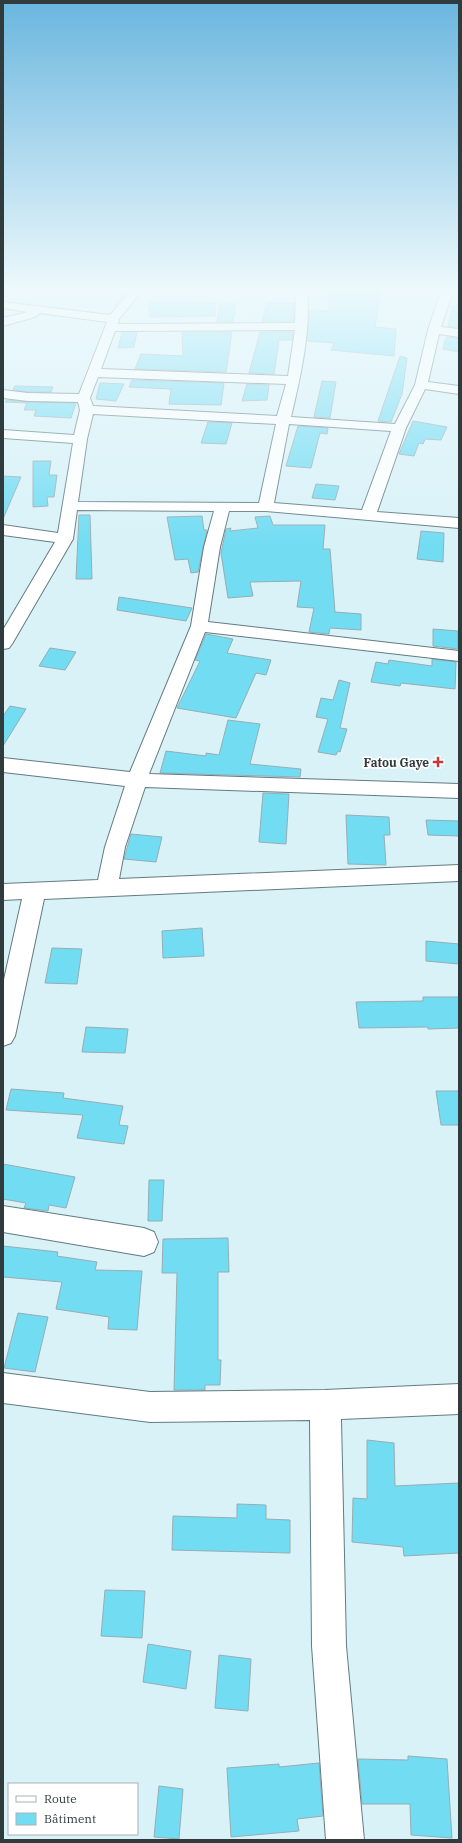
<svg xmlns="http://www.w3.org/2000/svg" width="462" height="1843" font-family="'IBM Plex Serif',serif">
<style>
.building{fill:#72dcf3;stroke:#95aeb4}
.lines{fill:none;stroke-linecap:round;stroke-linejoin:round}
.minor-casing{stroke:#637b80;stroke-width:2}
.minor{fill:#fff;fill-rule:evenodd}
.poi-dot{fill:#c8383e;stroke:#fff;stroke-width:1.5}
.labels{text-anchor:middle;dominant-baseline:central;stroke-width:3.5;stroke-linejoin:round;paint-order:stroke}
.poi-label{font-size:12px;font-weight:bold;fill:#303b3d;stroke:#fff;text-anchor:end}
</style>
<rect width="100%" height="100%" fill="#d8f2f8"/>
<g class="building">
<polygon points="329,288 381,289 375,327 396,329 394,356 331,350 334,343 307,341 309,310 329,311"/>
<polygon points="148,302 215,303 215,316 150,317"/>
<polygon points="267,303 294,303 294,322 262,322"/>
<polygon points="220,304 236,304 233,322 217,322"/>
<polygon points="453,306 459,306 459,327 448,326"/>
<polygon points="122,332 137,332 134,347 118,348"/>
<polygon points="215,332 232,332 226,372 135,369 141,354 183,356 182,333"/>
<polygon points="260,332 293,332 292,340 279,340 274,374 249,373"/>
<polygon points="446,337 459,338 459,352 443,349"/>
<polygon points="400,356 407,358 402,394 391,422 378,421"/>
<polygon points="132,380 224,383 221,405 169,404 171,389 129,387"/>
<polygon points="322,381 336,382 330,418 314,417"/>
<polygon points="100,383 124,384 116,401 96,399"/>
<polygon points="247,384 269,385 267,400 242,401"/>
<polygon points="15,386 53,387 51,392 28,392 13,390"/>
<polygon points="7,400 28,402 76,403 71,418 34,416 36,410 24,410 27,403 5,402"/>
<polygon points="413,421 447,427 441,440 425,439 423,444 419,443 414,456 399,454"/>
<polygon points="208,422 232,423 226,444 201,443"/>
<polygon points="298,426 328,428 327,434 320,433 311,468 286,466"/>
<polygon points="33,461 51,461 49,475 57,475 54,497 47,497 48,506 33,507"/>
<polygon points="3,476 21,477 3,519"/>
<polygon points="316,484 339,486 335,500 312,498"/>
<polygon points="79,515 90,515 92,579 76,579"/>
<polygon points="202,516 204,530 207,530 198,572 191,573 188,559 175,560 167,517"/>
<polygon points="270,516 273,525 325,525 323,549 330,549 335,612 361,614 361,630 330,628 329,634 309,632 314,608 297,607 301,581 250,582 253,596 228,598 221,553 226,529 231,528 230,531 258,528 255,517"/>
<polygon points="421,531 444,533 443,562 417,559"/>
<polygon points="119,597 192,608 186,621 117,610"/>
<polygon points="433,629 458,631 458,649 433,646"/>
<polygon points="206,634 233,639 227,653 271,660 266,675 256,673 236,718 177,708 200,661 195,660"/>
<polygon points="50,648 76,652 65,670 39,666"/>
<polygon points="432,659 456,662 455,689 401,683 400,686 371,682 376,662 388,664 389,660 432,666"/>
<polygon points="339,680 350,683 340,728 347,729 340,752 338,751 336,755 318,752 328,719 316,717 321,698 333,700"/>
<polygon points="10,706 26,709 3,746 3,716"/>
<polygon points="228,720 260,724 250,764 301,769 300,777 160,773 166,751 206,756 206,753 219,755"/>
<polygon points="263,793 289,794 286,844 259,842"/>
<polygon points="346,815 389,817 390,835 384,835 386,865 348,864"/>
<polygon points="426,820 459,821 459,836 428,835"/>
<polygon points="131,834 162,837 156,862 124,859"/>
<polygon points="202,928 204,956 163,958 162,931"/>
<polygon points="426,941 459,944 459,964 426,961"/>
<polygon points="52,948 82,949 77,984 45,983"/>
<polygon points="423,997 459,997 459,1028 428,1029 428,1027 359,1028 356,1002 423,1001"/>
<polygon points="86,1027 128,1029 125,1053 82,1052"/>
<polygon points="11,1089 64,1093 63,1098 123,1106 119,1125 128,1126 124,1144 77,1138 83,1115 6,1110"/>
<polygon points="436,1091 459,1091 459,1125 441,1125"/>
<polygon points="3,1164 75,1177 66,1208 49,1205 48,1211 24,1208 26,1203 3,1199"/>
<polygon points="149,1180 164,1180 162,1221 148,1221"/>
<polygon points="228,1238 229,1272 218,1272 218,1360 221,1360 220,1385 205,1385 205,1390 174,1390 177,1273 162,1273 163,1239"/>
<polygon points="3,1246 58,1252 57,1256 97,1262 95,1270 142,1271 137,1330 108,1329 109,1317 56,1309 62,1282 3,1277"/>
<polygon points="18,1313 48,1317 35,1372 4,1368"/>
<polygon points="367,1440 394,1443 395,1486 459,1483 459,1553 404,1556 403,1547 352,1542 353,1498 367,1499"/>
<polygon points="237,1504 266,1505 266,1519 290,1520 290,1553 172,1550 173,1516 237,1518"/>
<polygon points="105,1590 145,1591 142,1638 101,1636"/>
<polygon points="148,1644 191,1651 186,1689 143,1682"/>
<polygon points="219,1655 251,1659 248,1711 215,1708"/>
<polygon points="408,1756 447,1759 452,1838 411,1835 410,1804 362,1804 358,1759 408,1760"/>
<polygon points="319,1763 323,1816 297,1819 299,1831 231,1837 227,1768 279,1764 279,1767"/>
<polygon points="159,1786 183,1789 179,1839 154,1837"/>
</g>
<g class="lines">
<defs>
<g id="minor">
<path d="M133,288H144L119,319L118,324L295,323L296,288H307C311,331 301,375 291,417L395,424L415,385L428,330L442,288H454L441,327L459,329V337L439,334L428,382L459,386V394L425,389L406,428L377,512L459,518V528L266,511H229L220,547L208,622L459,651V661L205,632L149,774L459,784V798L145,787L125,847L119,879L459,865V881L44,899L15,1036L11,1043L3,1046V984L22,899L3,900V884L98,880L105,847L125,786L3,772V758L130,772L191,626L204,547L214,511L77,510L73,539L12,644L9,648L3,649V630L55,542L3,535V525L58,533L73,443L3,438V430L74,435L80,410L78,402L28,401L3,398V390L28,393L79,394L107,322L40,313L35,317L3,326V318L28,312L3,308V302L110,315ZM295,330L288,376L101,369L115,331ZM98,377L286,384L277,416L93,406L90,398ZM93,414L276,424L259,503L78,502L87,439ZM289,424L391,431L362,510L274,503Z"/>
<polygon points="3,1206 144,1228 154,1232 158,1242 154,1252 144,1256 3,1232"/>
<polygon points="3,1373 150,1392 325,1390 459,1384 459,1414 341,1419 346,1646 364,1840 326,1840 312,1646 310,1420 150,1422 3,1403"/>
</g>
</defs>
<use href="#minor" class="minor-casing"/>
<use href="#minor" class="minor"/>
</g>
<linearGradient id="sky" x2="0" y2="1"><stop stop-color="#6ab6df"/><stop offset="0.53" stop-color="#edf9fc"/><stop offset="1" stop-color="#edf9fc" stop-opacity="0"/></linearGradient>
<rect width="462" height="546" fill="url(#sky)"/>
<path class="poi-dot" d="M436 756h4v4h4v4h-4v4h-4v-4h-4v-4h4z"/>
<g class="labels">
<g class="poi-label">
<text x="429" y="762">Fatou Gaye</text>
</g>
</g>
<rect width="462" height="1843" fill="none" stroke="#303b3d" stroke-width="8"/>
<rect x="8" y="1783" width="130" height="52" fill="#ffffff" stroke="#acb1b1"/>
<rect x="16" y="1796" width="20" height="6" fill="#ffffff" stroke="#acb1b1"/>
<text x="44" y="1803" font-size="12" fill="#303b3d">Route</text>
<rect x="16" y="1813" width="20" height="12" fill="#72dcf3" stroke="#acb1b1"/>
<text x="44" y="1823" font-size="12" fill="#303b3d">Bâtiment</text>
</svg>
